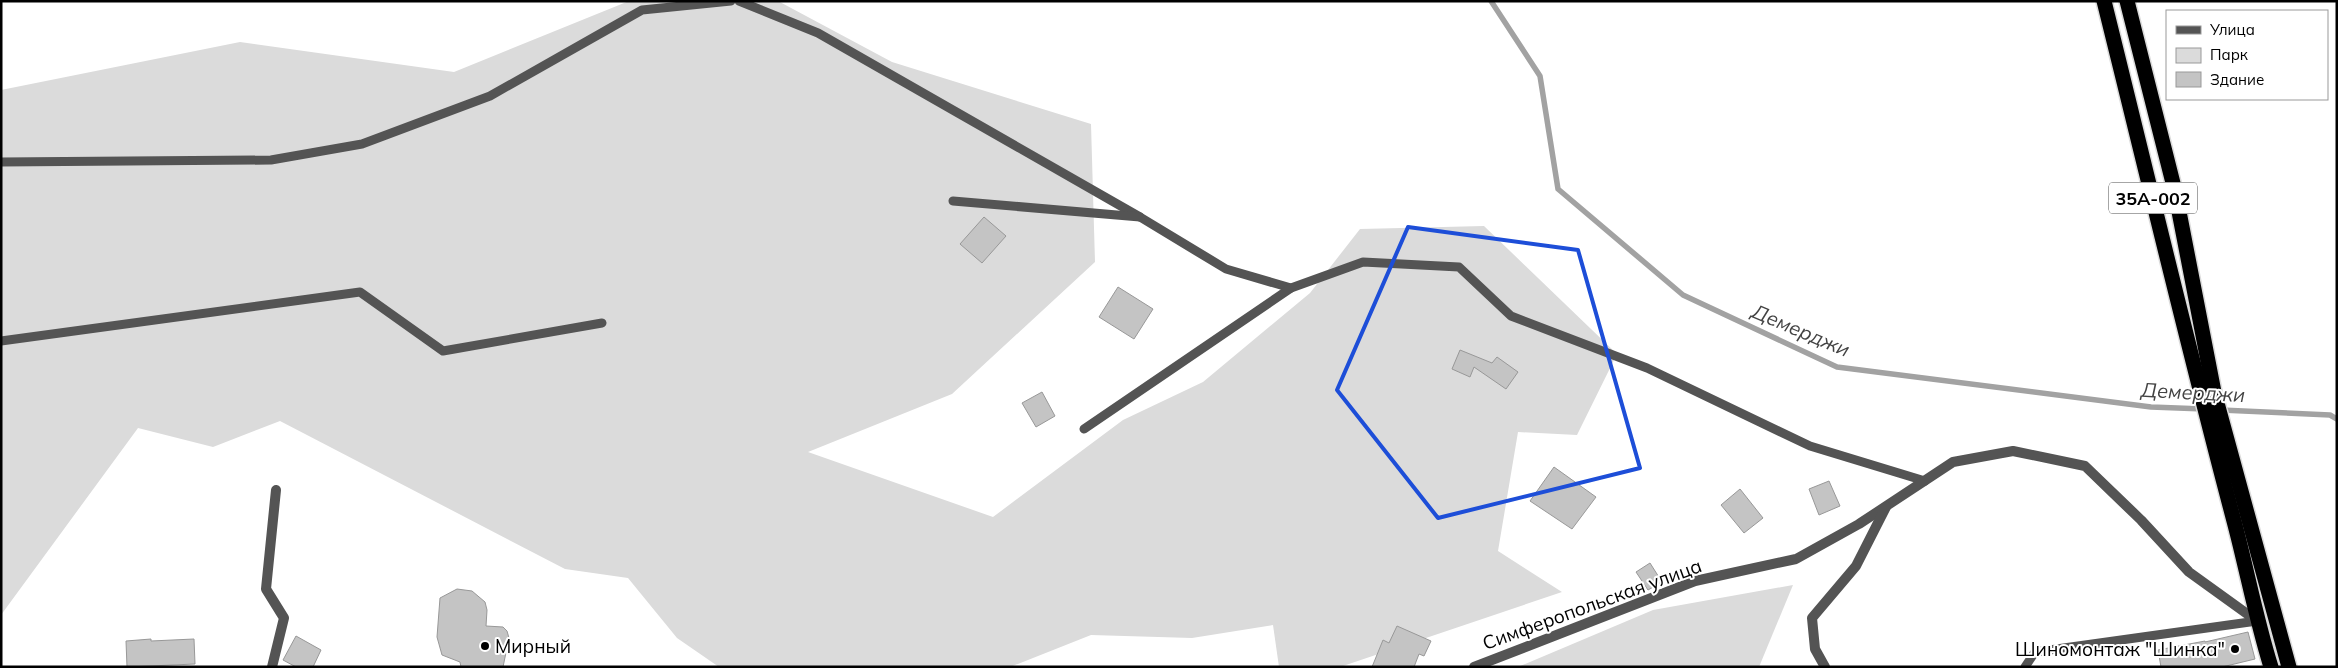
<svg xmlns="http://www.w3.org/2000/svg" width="2338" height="668" font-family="Mulish,sans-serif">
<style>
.green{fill:#dbdbdb}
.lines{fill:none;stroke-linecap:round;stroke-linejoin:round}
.stream{stroke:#a2a2a2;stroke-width:5.5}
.building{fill:#c4c4c4;stroke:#989898}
.highway-casing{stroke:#dbdbdb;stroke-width:18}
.lane{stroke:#545454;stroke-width:9}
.street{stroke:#545454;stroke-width:10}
.highway{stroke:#000;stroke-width:15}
.marked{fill:none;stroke:#1d4ed8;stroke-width:4;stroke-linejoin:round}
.poi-dot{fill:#000;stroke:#fff;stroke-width:2}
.labels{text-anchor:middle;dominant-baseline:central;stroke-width:4;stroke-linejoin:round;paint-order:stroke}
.shield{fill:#fff;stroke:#4c4c4c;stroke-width:1}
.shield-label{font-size:18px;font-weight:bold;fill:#000}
.street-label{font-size:19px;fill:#000;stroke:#fff}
.poi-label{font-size:19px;fill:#000;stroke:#fff;text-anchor:start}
.water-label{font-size:20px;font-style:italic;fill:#434343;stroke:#fff}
</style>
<rect width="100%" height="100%" fill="#fff"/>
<g class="green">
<polygon points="629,1 778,1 892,62 1091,124 1095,262 952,394 808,452 993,517 1123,420 1203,382 1310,293 1360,229 1484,226 1617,354 1577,435 1518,432 1498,551 1562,592 1340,667 1279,667 1273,625 1192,638 1091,635 1010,667 719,667 677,638 628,578 565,569 280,421 213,447 138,428 1,615 1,90 240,42 454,72"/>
<polygon points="1793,585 1759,667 1518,667 1653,610"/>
</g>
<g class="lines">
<g class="stream">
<polyline points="1491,1 1540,76 1558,189 1683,295 1837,367 2151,407 2204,409"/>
<polyline points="2221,410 2330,415 2337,419"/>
</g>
</g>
<g class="building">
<polygon points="984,217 1006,236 982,263 960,244"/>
<polygon points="1118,287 1153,309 1134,339 1099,317"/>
<polygon points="1460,350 1492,363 1497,357 1518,372 1506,389 1474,367 1470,377 1452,369"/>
<polygon points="1042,392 1055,416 1036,427 1022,403"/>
<polygon points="1554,467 1596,497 1572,529 1530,501"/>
<polygon points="1829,481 1840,506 1819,515 1809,489"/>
<polygon points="1740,489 1763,518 1744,533 1721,505"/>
<polygon points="1650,563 1662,582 1648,590 1636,572"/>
<polygon points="457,589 472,591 485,602 487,610 486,626 503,627 507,631 509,638 503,667 461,667 460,662 442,655 437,637 440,598"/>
<polygon points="1397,626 1431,641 1424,656 1419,654 1414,667 1372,667 1383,640 1389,643"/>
<polygon points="2248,632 2255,659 2222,667 2161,667 2158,650 2205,641 2205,642"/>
<polygon points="296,636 321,650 313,667 296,667 283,660"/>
<polygon points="151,639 151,641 194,639 195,664 127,667 126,641"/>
</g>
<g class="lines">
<defs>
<g id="highway">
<path d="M2104,1C2147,174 2188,348 2234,521C2247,570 2256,619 2271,667"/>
<polyline points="2127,1 2175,191 2214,392 2289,667"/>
</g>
</defs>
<use href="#highway" class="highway-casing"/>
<g class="lane">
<polyline points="739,1 818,33 1140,217"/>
<polyline points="1,162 271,160 362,144 490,96 642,10 731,1"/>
<polyline points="953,201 1140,217 1226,269 1291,288"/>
<polyline points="1,341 360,292 443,351 602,323"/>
<polyline points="1084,429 1291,288 1363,262 1459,267 1511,316 1647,368 1810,446 1925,481"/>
<polyline points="2025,667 2035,652 2257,621"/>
</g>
<g class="street">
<polyline points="272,667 284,618 266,589 276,490"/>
<polyline points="1474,667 1695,581 1796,559 1859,524 1953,462 2013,451 2085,466 2141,520 2189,572 2257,621"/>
<polyline points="1825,667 1815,649 1812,618 1856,566 1886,507"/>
</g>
<use href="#highway" class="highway"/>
</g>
<path class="marked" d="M1408,227L1578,250L1640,468L1438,518L1337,390Z"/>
<g class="poi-dot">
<circle cx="485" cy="646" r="5"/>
<circle cx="2235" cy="649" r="5"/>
</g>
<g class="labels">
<rect class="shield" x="2109" y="182.5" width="88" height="31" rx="4"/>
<g class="shield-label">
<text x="2153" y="198">35А-002</text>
</g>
<g class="street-label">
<text transform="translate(1592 604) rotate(-20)">Симферопольская улица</text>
</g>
<g class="poi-label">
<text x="495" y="646">Мирный</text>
<text x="2225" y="649" text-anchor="end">Шиномонтаж "Шинка"</text>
</g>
<g class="water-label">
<text transform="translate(1801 330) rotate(23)">Демерджи</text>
<text transform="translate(2193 392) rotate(3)">Демерджи</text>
</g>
</g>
<rect width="2338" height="668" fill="none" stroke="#000000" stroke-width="5"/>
<rect x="2166" y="10" width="162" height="90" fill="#ffffff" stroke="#999999"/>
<rect x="2176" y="26" width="25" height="8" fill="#545454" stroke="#999999"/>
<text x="2210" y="35" font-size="15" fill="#000000">Улица</text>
<rect x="2176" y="48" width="25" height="15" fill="#dbdbdb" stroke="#999999"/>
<text x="2210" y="60" font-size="15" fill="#000000">Парк</text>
<rect x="2176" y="72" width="25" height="15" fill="#c4c4c4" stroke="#999999"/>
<text x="2210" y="85" font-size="15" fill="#000000">Здание</text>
</svg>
